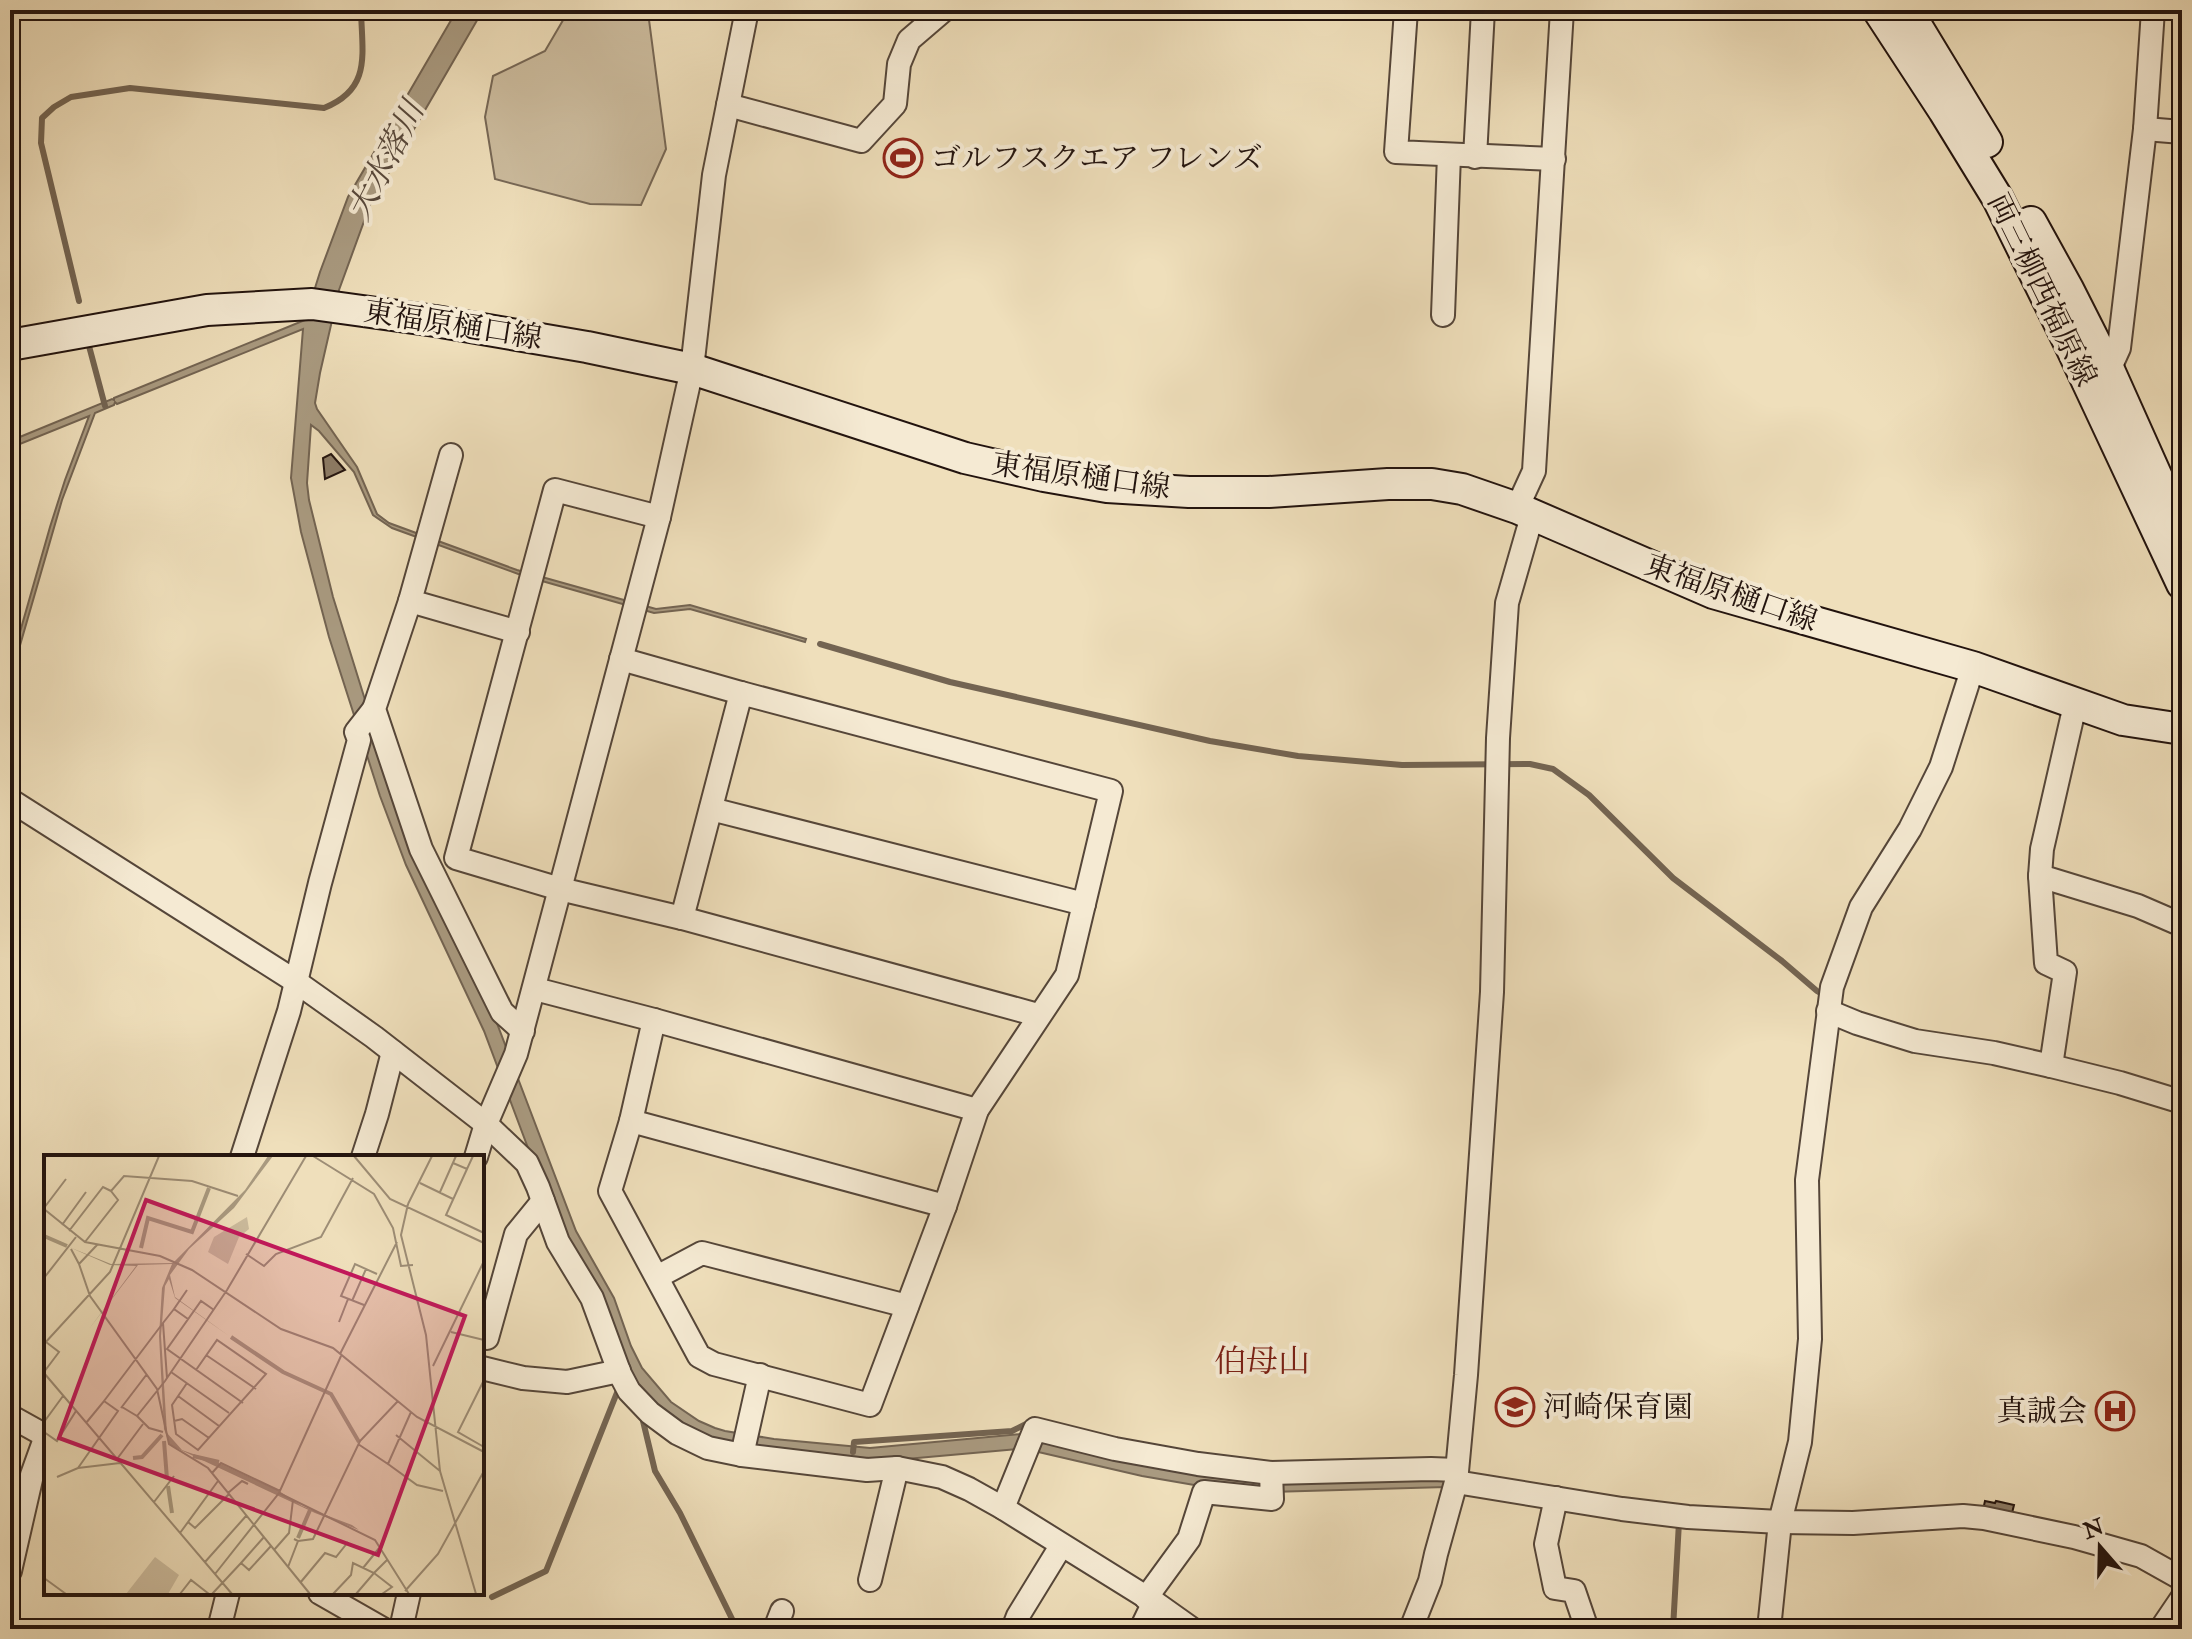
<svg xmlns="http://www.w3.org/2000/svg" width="2192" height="1639" font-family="'IM FELL Double Pica','Noto Serif JP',serif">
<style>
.green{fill:#ccbc9e;stroke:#776856;stroke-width:2}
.water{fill:#a99a80;stroke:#736452;stroke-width:2}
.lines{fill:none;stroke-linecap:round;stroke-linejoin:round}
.stream{stroke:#736452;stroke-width:6}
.building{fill:#8d7d68;stroke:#22130e;stroke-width:2}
.street-casing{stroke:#554639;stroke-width:26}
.secondary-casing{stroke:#22130e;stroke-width:34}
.street{stroke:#f5ead3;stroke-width:22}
.secondary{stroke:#f5ead3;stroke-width:30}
.labels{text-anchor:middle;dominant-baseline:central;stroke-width:8;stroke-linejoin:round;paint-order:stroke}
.poi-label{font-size:30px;fill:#22130e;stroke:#f5ead3;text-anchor:start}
.street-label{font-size:30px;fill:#22130e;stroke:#f5ead3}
.water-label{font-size:32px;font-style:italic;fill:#58493c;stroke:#f5ead3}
.neighbourhood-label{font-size:32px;fill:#7a1f14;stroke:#f5ead3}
.inset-river{fill:none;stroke:#a99a80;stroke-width:4}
.inset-road{fill:none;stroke:#9d8d76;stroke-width:2}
.view{fill:#c2185b;fill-opacity:0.15;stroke:#c2185b;stroke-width:4}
.inset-edge{fill:none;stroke:#22130e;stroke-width:4}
</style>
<rect width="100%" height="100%" fill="#efdfbb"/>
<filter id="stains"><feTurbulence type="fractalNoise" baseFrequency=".0025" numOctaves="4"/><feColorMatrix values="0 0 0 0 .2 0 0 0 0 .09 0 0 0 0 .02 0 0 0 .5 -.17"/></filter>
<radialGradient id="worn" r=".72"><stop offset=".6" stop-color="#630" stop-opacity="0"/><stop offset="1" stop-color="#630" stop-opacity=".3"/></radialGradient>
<polygon class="green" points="569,10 655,10 649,20 666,149 641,205 590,204 495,179 485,117 493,76 545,51"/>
<path class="water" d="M457,10H483L370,205L339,290L320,373L315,403L317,409L357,467L377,514L389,523L517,570L656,609L690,605L806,639L805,642L690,609L654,613L521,575L392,528L373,515L354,472L319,431L311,425L307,483L309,500L333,597L380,748L490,1005L576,1231L614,1298L631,1346L642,1368L671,1402L699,1421L715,1428L725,1431L774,1439L870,1448L1021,1434H1040L1157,1462L1430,1473L1519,1496L1969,1525C1902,1530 1836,1535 1769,1532L1446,1487L1267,1492L1200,1486L1142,1476L1034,1451L1018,1449L906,1459L853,1461L727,1447L691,1434L638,1390L542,1185L484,1031L406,865L380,796L329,637L301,532L291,478L303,329L137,396L117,404L115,402L114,405L95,413L62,500L10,680V667L50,527L65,480L89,416L10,448V441L112,399L114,400V398L305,320L320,272L348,197Z"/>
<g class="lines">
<g class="stream">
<path d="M79,301L41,143L42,118L54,107L71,97L130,88L324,108C372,89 362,54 361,10"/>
<polyline points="89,346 105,406"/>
<polyline points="820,644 950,682 1210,741 1298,756 1402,765 1530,764 1553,769 1589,795 1673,878 1782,961 1817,991 1827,997"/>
<polyline points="643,1421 655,1471 680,1513 737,1629"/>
<polyline points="853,1452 854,1442 1012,1431 1026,1424 1030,1425"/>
<polyline points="492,1597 546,1571 620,1385"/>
<polyline points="1673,1629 1679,1522"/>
</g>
</g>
<g class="building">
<polygon points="331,454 345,470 325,479 323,458"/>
<polygon points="1985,1501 1995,1503 1996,1501 2014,1505 2011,1517 1983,1510"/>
</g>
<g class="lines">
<defs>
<g id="street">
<polyline points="1406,10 1396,152 1554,159"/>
<polyline points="728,105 861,141 895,104 899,64 909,40 944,10"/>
<polyline points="2145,129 2182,132"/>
<polyline points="1475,157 1483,10"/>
<polyline points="1443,315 1449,155"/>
<polyline points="2109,370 2119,348 2145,129 2153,10"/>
<polyline points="451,455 410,601 518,632"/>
<polyline points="1517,508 1534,471 1562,10"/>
<polyline points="659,517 555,490 456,858 560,889 682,918 1038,1015"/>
<polyline points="410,601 374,709 421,849 502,1012 523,1031"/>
<polyline points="621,659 741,693"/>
<polyline points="10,800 295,981 374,1037 486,1124 527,1163 538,1187 558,1242 592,1298 620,1374 629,1391 650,1413 677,1433 708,1448 742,1455 867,1470 897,1468 942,1477 969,1489 1003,1508 1154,1602 1192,1629"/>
<polyline points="711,809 1084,904"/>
<polyline points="2040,876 2138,906 2182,925"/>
<polyline points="535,989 654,1020 977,1110"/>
<polyline points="1828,1011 1857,1023 1915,1041 1994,1053 2051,1066 2065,972 2046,963 2040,876 2042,849 2075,705"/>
<polyline points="654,1020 631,1121 610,1191 699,1356 714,1364 870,1405 945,1206 977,1110 1067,975 1111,791 741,693 682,918"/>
<polyline points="2051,1066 2120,1083 2182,1102"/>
<polyline points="631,1121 945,1206"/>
<polyline points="242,1157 289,1011 320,883 359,740 356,732 374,709"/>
<polyline points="363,1157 377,1114 393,1052"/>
<polyline points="476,1157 486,1124 516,1054 659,517 692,369 714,175 747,10"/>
<polyline points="657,1277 702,1253 907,1306"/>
<polyline points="487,1338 516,1234 543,1201"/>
<polyline points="482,1368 523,1378 567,1382 619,1371"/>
<polyline points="10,1416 46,1436"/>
<polyline points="742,1455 760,1375"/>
<polyline points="1456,1482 1622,1509 1688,1517 1780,1522 1853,1523 1963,1516 1984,1518 2074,1537 2141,1556 2182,1579"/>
<polyline points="1556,1498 1546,1544 1555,1588 1574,1591 1587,1629"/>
<polyline points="1003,1508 1035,1429 1115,1449 1198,1464 1271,1473 1431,1469 1457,1470"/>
<polyline points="10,1571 32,1475 46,1436"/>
<polyline points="870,1580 897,1468"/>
<polyline points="320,1593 383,1629"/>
<polyline points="1146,1598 1189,1539 1204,1492 1272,1499 1271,1473"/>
<polyline points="219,1629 228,1593"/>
<polyline points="401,1629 409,1593"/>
<polyline points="775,1629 782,1611"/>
<polyline points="1013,1629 1018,1616 1061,1546"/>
<polyline points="1141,1629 1154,1602"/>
<polyline points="1411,1629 1430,1581 1436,1554 1456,1482 1466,1375 1492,992 1498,738 1507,603 1532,516"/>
<polyline points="1769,1629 1780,1522 1800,1442 1810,1339 1807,1180 1832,987 1861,907 1910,829 1941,767 1973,667"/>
<polyline points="2161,1629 2182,1598"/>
</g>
<g id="secondary">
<polyline points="1878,10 1944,111 1998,199 2071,347 2182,584"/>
<polyline points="1907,10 1987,142"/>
<polyline points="2031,222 2068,289 2109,370 2182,533"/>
<polyline points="10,345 207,310 312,304 435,321 587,347 692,369 965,458 1044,476 1107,487 1189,492 1269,492 1388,484 1432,484 1462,489 1517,508 1713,593 1973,667 2123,720 2182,729"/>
</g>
</defs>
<use href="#street" class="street-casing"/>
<use href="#secondary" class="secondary-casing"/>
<use href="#street" class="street"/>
<use href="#secondary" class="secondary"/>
</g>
<defs>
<symbol id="stadium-ring" viewBox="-11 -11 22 22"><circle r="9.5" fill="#f5ead3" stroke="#8f2418" stroke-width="1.5"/><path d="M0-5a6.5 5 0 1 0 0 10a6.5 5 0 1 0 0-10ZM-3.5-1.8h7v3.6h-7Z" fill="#8f2418"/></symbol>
<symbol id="school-ring" viewBox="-11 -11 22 22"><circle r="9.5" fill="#f5ead3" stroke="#8f2418" stroke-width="1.5"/><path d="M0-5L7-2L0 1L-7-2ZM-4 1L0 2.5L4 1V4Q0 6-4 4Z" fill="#8f2418"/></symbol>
<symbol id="hospital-ring" viewBox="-11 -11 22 22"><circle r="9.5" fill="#f5ead3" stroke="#8f2418" stroke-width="1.5"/><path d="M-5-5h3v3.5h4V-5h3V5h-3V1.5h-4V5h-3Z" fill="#8f2418"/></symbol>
</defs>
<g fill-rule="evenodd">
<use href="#stadium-ring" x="881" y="136" width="44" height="44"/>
<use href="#school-ring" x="1493" y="1385" width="44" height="44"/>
<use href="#hospital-ring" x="2093" y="1389" width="44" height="44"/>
</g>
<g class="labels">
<g class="poi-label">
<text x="931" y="158">ゴルフスクエア フレンズ</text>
<text x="1543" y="1407">河崎保育園</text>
<text x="2087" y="1411" text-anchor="end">真誠会</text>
</g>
<g class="street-label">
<text transform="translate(2042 290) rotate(64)">両三柳西福原線</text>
<text transform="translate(453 325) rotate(9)">東福原樋口線</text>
<text transform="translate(1081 476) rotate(8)">東福原樋口線</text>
<text transform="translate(1731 593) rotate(19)">東福原樋口線</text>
</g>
<g class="water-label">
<text transform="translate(386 161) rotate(-63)">大水落川</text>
</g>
<g class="neighbourhood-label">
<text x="1262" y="1362">伯母山</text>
</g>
</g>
<g transform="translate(44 1155)">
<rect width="440" height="440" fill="#efdfbb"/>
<path d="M203,62L205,74L195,82L184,109L164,97L170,82ZM111,402L135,420L124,439H82Z" fill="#ccbc9e"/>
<path d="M224,1H229L190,53L145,94L126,120L131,142L185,181L131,143L125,124L121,131L117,181L123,278L138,295L177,309L235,336L258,351L308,370L315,375L271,358L126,290L120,274L115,181L118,133L128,109L94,110L45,174L92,111L66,110L25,92L67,109L129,108L201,35Z" fill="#a99a80"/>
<path class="inset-river" d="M0,81L23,91M97,93L104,63L148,77L165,33M187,182L239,217L287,239L315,287M120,286L123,324M149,301L175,307M89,303L98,302L118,280M124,331L128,358M254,383L266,355"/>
<path class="inset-road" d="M269,1L330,39L349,73L357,111L369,110M310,1L346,44L440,88M409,8L423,14L429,1M423,14L402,60L440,78M376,28L409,44M396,37L412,1M364,49L388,1M364,49L357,80L382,180L396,316L432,439M0,53L22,24M0,54L41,87L116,101L148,115L237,174L289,193L373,262L440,297M18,70L42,37M25,76L59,32L67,36M41,87L74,45L67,36L80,21L148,26L194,41M27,94L35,109L53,90M202,99L220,111L232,99L277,82L309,23M35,109L46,141L113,234L125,289L164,313L266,439M0,123L32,82M143,135L130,154L144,164M308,146L322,114M320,150L297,141L311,109L333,119M170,155L157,146L123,194L199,248M295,167L304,144M407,177L440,185M0,189L66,117L115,1M296,199L353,87M162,200L212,234M389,211L440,106M0,217L15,197L2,187M127,217L185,258M0,218L188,439M123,223L119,168L130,154M440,225L414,277L440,292M143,228L128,250L132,279L154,295L222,219L173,185L152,215M134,241L175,271M60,246L119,168M78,252L93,261L121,226L183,135L262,1M77,253L103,219M93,261L105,273L119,277M130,266L138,264L165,283M0,267L19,241M0,277L13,286L32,256M352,280L396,316M314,289L344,309L367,257M73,304L99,269M344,309L373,330L399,336M34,313L74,256L60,246L42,268M168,318L177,308L236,336M13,322L34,313L76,308M184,338L198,326L204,329M235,338L331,385L365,439M110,347L130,321M144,367L151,373L185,339M136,378L174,326M220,382L197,408L205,415L227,391M254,386L269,384L316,286L354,246M230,395L245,378L249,345M161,407L202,361M244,412L254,386L250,384M319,413L336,392M171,419L235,338L297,201M0,423L22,439M256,428L281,398L292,402L304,387M361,436L394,399L440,316M136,439L147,425L165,439M168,439L197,408M289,439L307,420L309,408L330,418L312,439M338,439L348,432L330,418L343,405"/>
<path class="view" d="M102,45L421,161L334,400L15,283Z"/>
<rect width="440" height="440" class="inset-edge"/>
</g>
<rect width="2192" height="1639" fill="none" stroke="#efdfbb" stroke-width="40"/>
<rect x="12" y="12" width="2168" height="1615" fill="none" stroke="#22130e" stroke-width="4"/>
<rect x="20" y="20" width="2152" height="1599" fill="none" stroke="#22130e" stroke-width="2"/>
<g transform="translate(2100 1547) rotate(340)" stroke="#f5ead3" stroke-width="6" paint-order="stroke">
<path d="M0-6L14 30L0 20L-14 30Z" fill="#22130e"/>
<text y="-12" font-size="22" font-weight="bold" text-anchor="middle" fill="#22130e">N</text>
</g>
<rect width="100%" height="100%" filter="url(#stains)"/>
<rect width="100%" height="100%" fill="url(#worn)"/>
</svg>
